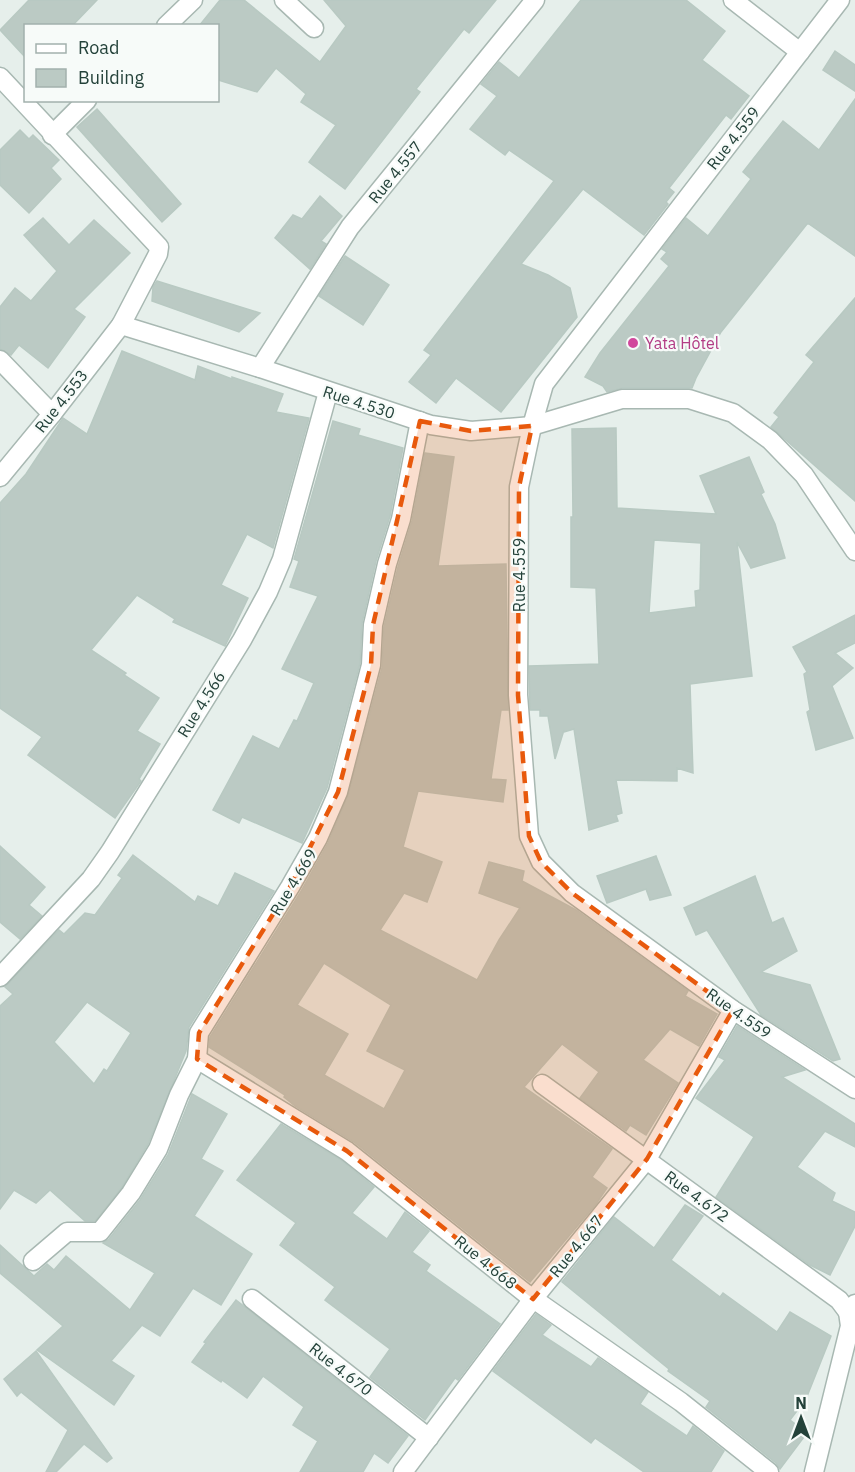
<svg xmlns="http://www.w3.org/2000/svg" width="855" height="1472" font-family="'IBM Plex Sans',sans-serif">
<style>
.building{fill:#bbcac4;stroke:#b8c9c2;stroke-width:1.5;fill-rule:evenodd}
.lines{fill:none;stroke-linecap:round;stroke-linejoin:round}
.minor-casing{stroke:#a8b8b2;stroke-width:21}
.minor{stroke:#fff;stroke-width:18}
.marked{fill:#e8590c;fill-opacity:0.2;stroke:#e8590c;stroke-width:4.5;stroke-dasharray:12 8;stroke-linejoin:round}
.hotel-dot{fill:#d1479c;stroke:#f7fbf9;stroke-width:2}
.labels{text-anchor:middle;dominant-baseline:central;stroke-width:4.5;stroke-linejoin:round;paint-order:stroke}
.street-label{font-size:16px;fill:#24423a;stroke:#f7fbf9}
.hotel-label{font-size:16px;fill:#b23c85;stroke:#f7fbf9;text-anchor:start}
</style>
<rect width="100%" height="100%" fill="#e6efeb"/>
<g class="building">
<polygon points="29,0 97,0 72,26 26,26 26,58 0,30"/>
<polygon points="220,0 244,0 320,62 346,26 324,0 496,0 469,33 464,29 416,89 420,92 345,189 309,162 336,125 301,102 306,94 276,68 257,92 218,80 218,26 199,26"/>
<polygon points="581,0 686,0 725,31 702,60 749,96 731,119 726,115 669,188 674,192 666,202 668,204 644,235 583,189 521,264 548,275 570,288 577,317 501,412 456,378 436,403 409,382 431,355 424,350 554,181 509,150 505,155 470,129 497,96 481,84 499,62 519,78"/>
<polygon points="835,51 855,65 855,91 823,70"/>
<polygon points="855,99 855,256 809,224 807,224 721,332 696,378 692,388 622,388 607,392 603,386 585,377 600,353 669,266 661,259 667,252 662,249 686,218 708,236 751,179 743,172 783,121 819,150"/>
<polygon points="97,109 181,204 162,222 77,127"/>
<polygon points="20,130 29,139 33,135 59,160 51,168 61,179 29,213 0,185 0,150"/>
<polygon points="320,196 342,216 321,241 326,244 310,269 275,238 293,215 302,219"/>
<polygon points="43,218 69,245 94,220 130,253 74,309 85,317 48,368 19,345 11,355 0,349 0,307 15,288 31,301 57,271 24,235"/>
<polygon points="345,256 389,285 363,325 319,296"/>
<polygon points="157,281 260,313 239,332 152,301 153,287"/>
<polygon points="855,298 855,501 771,427 779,417 774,413 814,362 806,355"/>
<polygon points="122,351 195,380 198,366 232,379 232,377 283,394 276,412 309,418 273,548 247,534 221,585 248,598 225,646 173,622 175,619 137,595 91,650 126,673 124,675 159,698 137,731 160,744 139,779 141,781 115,818 28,755 42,737 0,708 0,503 26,474 63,418 87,434"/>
<polygon points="333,421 360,429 358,435 403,448 390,516 376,561 362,623 360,663 327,788 302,843 242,817 239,823 213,810 253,736 279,749 294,720 297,721 314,683 282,669 318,596 290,587 299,561 294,559"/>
<path d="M616,428L617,508L716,514L700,476L749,457L764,492L761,494L775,524L785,558L751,568L737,542L752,676L690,684L693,773L677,768V781L616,780L622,813L616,815L618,821L589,830L574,729L564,732V730L555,759L548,716H540V710H530L529,666L599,664L596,588L571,587V517H573L572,429ZM654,540L701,543L700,590L695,591L696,607L649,613Z"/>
<path d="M425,453L454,457L438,566L506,564L508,710H501L491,779L506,780L503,802L418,791L403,847L442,862L427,902L404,893L380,930L477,980L499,940L520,908L479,893L489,862L524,871L522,881L576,910L688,991L685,996L717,1014L699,1046L670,1029L643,1060L678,1083L646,1135L630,1125L626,1131L580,1098L599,1072L562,1044L524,1087L612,1149L592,1177L607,1188L596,1204L530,1282L354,1142L295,1106L284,1097L285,1095L209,1047L210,1037L300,893L328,843L348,796L382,668L384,627L398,567L412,521ZM324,963L391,1005L367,1051L405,1070L384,1109L324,1075L348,1034L297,1005Z"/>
<polygon points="855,615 855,643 835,653 853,668 832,686 853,738 816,750 807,712 810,710 804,674 807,672 793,647"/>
<polygon points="0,846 45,887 29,905 42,916 20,939 0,922"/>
<path d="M133,855L195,902L198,896L218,906L235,873L274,891L189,1027L186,1051L148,1144L122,1187L95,1221H85L50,1190L36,1203L14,1190L0,1209V1006L13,994L5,987L59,930L64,934L85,913L95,915L122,878L118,875ZM87,1002L131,1033L107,1071L104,1069L94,1084L54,1042Z"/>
<polygon points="656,856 671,895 650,900 646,889 607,903 597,876"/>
<polygon points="755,876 772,923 783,918 797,951 761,972 810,985 840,1059 833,1061 761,1015 707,930 696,935 684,908"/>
<polygon points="737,1026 805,1070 782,1077 855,1124 855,1147 825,1131 797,1167 835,1193 832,1201 855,1212 855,1226 830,1275 810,1265 716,1197 754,1137 696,1098 725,1060 719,1057"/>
<polygon points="192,1094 227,1114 201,1159 223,1171 194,1216 252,1254 221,1305 193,1288 160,1336 142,1325 111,1361 134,1376 114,1405 37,1350 63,1326 0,1273 0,1245 34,1276 47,1264 54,1270 66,1256 130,1310 155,1273 103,1243 109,1239 140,1200 168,1155"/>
<polygon points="281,1124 341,1160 374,1187 352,1213 387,1239 405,1212 429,1231 412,1252 430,1265 426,1271 500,1324 458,1380 455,1378 425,1420 370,1377 390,1349 325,1300 335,1287 280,1245 296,1223 237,1180"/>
<polygon points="685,1205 703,1216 671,1260 720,1297 723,1293 777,1332 790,1312 831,1336 806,1399 790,1420 807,1433 780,1469 776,1463 706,1407 710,1401 668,1371 669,1369 562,1282 614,1217 654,1248"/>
<polygon points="236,1300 408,1436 388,1463 374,1453 363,1472 300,1472 318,1441 293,1425 304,1407 263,1376 247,1398 222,1380 221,1382 192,1362 206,1343 204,1342"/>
<polygon points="536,1314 551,1325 542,1335 591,1367 598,1358 648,1392 640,1404 687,1436 693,1426 724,1451 711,1472 644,1472 595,1438 591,1443 493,1371"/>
<polygon points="36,1351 112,1458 107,1462 84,1444 56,1472 46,1472 68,1430 21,1392 17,1396 4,1379"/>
</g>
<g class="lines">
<defs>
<g id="minor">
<polyline points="284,0 314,28"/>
<polyline points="733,0 800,52"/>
<polyline points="840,0 544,384 532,426 519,487 518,695 529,836 541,862 572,893 733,1010 855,1089"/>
<polyline points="166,26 193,0"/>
<polyline points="0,77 159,247 158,254 121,325 260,368 431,425 471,431 532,426 622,399 689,399 733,413 770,440 804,475 855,551"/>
<polyline points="52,135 87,100"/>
<polyline points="0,360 52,414"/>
<polyline points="260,368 350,227 535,0"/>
<polyline points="0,477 52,414 121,325"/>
<polyline points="0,977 91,879 110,852 242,640 268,592 282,559 328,392"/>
<polyline points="197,1059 347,1151 525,1293 681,1402 769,1472"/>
<polyline points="542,1084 839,1300 848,1312"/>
<polyline points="33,1261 67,1232 100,1232 131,1193 158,1149 179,1095 197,1059 199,1033 290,887 318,838 338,792 371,665 373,625 387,564 401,519 420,421"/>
<polyline points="252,1299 429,1438"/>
<polyline points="403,1472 533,1299 647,1159 733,1010"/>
<polyline points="814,1472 850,1326 848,1312 855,1304"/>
</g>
</defs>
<use href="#minor" class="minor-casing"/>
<use href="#minor" class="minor"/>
</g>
<path class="marked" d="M420,421L471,431L532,426L519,487L518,695L529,836L541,862L572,893L733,1010L647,1159L533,1299L347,1151L197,1059L199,1033L290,887L338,792L371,665L373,625Z"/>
<circle class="hotel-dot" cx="633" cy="343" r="6"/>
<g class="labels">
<g class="street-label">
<text transform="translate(733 138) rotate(-52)">Rue 4.559</text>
<text transform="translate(395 172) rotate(-51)">Rue 4.557</text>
<text transform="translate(61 401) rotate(-52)">Rue 4.553</text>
<text transform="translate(359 402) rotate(18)">Rue 4.530</text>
<text transform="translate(519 575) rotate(-90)">Rue 4.559</text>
<text transform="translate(201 704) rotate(-58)">Rue 4.566</text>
<text transform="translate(293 882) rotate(-59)">Rue 4.669</text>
<text transform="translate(739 1013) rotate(35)">Rue 4.559</text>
<text transform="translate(697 1196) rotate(36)">Rue 4.672</text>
<text transform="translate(576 1246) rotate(-51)">Rue 4.667</text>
<text transform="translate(486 1262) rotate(39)">Rue 4.668</text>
<text transform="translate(341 1369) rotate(38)">Rue 4.670</text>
</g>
<g class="hotel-label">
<text x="645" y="343">Yata Hôtel</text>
</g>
</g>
<rect x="24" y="24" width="195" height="78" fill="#f7fbf9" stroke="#a3b1ad" stroke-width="1.5"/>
<rect x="36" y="44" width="30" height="9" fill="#ffffff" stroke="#a3b1ad" stroke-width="1.5"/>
<text x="78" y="54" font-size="18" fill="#24423a">Road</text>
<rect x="36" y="69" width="30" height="18" fill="#bbcac4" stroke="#a3b1ad" stroke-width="1.5"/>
<text x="78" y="84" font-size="18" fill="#24423a">Building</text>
<g transform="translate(801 1418)" stroke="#f7fbf9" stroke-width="4.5" paint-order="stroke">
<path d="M0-4.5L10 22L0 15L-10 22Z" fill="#24423a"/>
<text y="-9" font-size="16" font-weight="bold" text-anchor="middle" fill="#24423a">N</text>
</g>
</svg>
